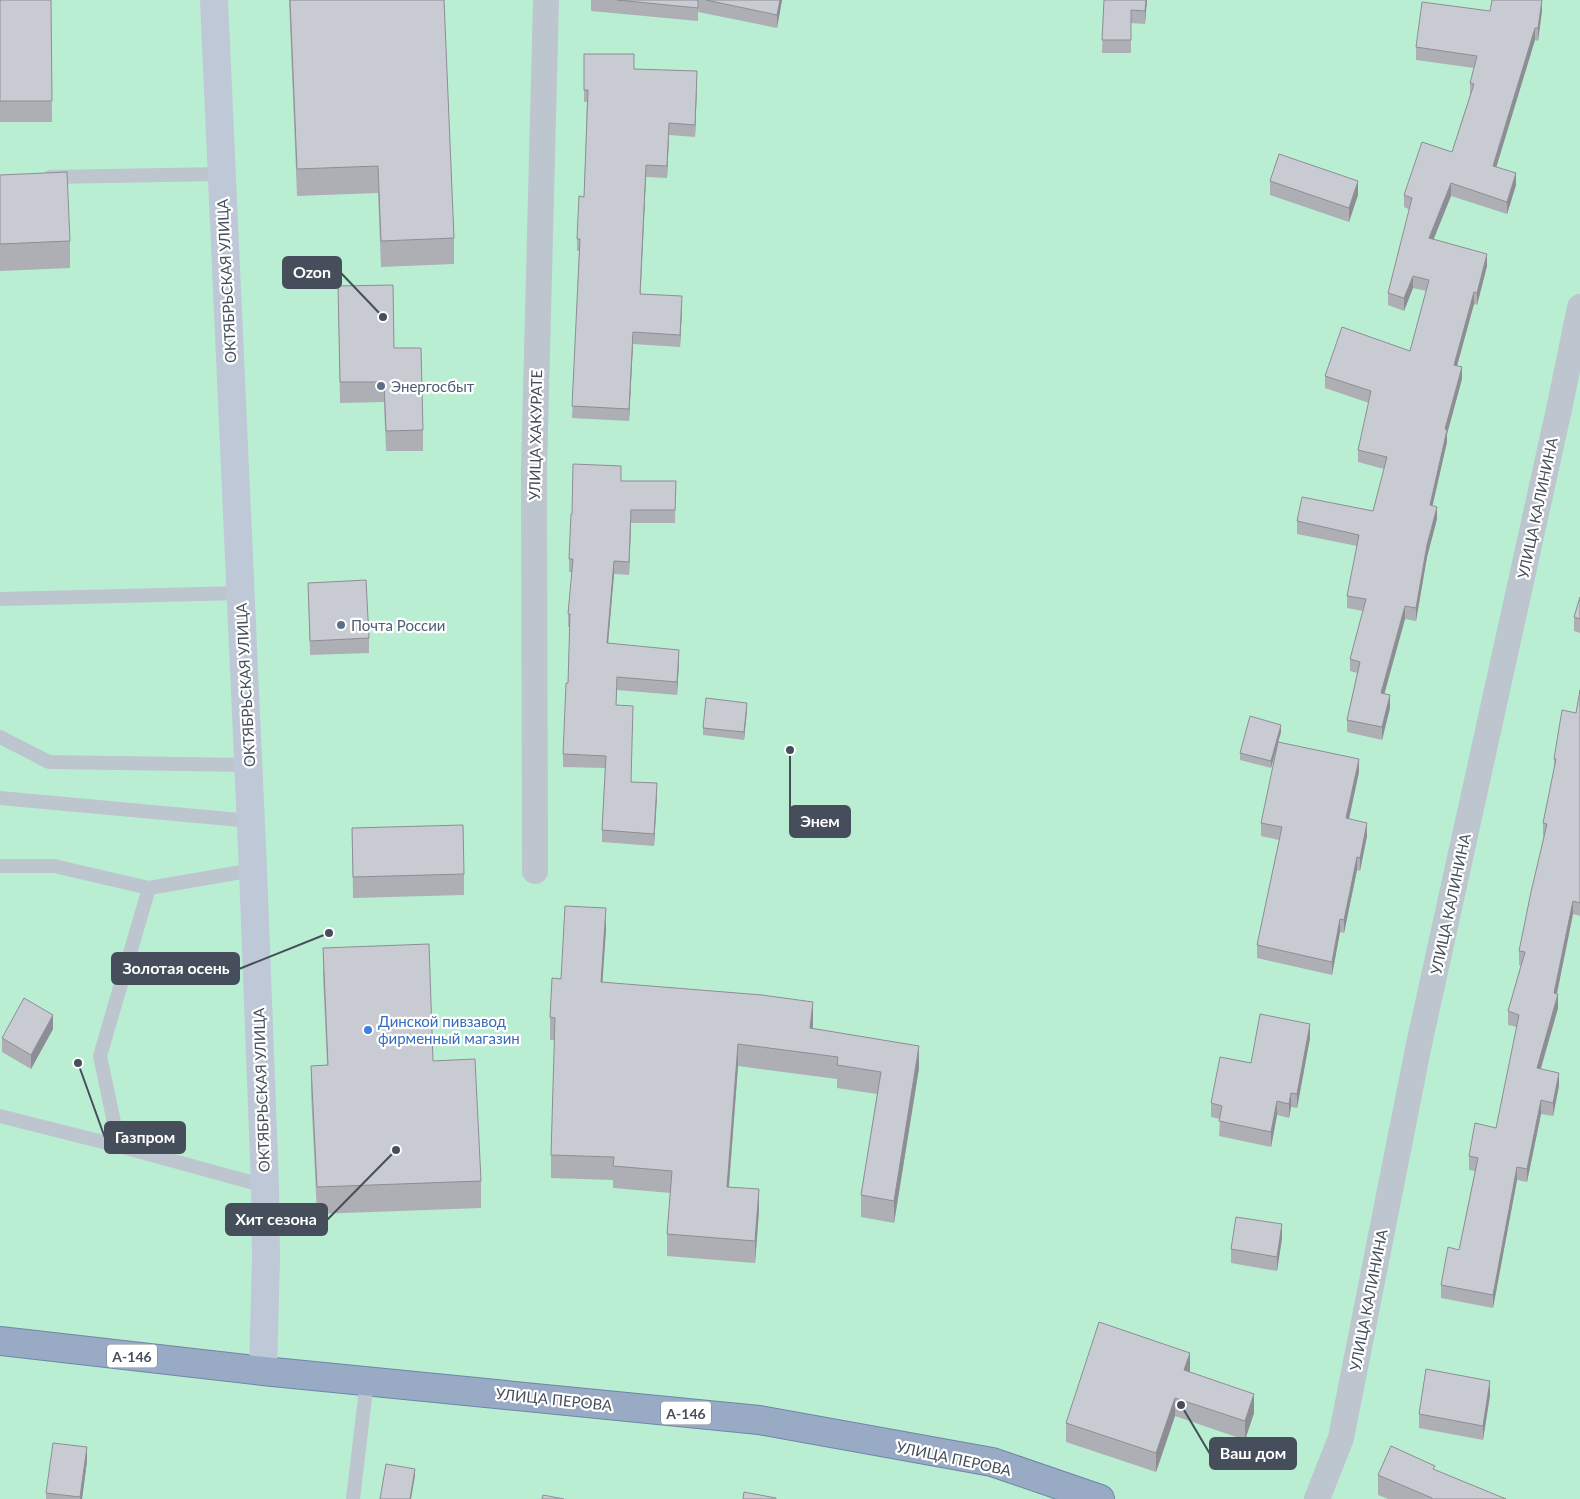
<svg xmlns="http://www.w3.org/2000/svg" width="1580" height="1499" font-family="Lato,sans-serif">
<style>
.green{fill:#baeed3}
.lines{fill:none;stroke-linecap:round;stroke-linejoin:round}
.trunk-casing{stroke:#7085a7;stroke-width:30}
.service{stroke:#bdc5cf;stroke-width:14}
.minor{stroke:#bdc5cf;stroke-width:26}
.secondary{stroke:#bfc8d6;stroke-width:28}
.trunk{stroke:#98aac4;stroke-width:28}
.wall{fill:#adafb5}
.shaded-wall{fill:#8d8e94}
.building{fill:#c9cbd3;stroke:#8d8e94}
.service-dot{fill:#5c6f8a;stroke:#fff;stroke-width:2}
.shop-dot{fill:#3f7fe0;stroke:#fff;stroke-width:2}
.labels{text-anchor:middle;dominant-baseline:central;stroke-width:4.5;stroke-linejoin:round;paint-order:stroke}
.shield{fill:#fff;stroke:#7d838c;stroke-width:1}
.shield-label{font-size:14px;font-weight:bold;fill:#454e5a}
.street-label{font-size:15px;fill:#454e5a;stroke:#fff}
.service-label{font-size:15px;fill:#4e5e75;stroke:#fff;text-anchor:start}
.shop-label{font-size:15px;fill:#366cbe;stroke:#fff;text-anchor:start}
.leader{fill:none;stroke:#454e5a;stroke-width:2}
.callout-dot{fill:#454e5a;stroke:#fff;stroke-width:2}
.callout{fill:#454e5a;stroke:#454e5a;stroke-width:2}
.callout-label{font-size:16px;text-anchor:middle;font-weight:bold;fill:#fff}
</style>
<rect width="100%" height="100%" fill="#efedec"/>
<rect class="green" x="0" y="0" width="1580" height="1499"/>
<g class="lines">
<defs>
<polyline id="trunk" points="0,1341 263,1371 759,1420 992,1462 1100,1499"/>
</defs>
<use href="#trunk" class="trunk-casing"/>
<g class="service">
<polyline points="50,177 222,174"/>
<polyline points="0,599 241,593"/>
<polyline points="0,737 49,762 248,765"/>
<polyline points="0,798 251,821"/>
<polyline points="0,866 54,866 149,888"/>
<polyline points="253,870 149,888 100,1056 119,1146 265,1186"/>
<polyline points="0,1116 119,1146"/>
<polyline points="353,1499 367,1381"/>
</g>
<g class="minor">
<polyline points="535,871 534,470 546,0"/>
<polyline points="1317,1499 1341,1438 1419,1044 1561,400 1580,307"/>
</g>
<polyline class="secondary" points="214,0 253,870 265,1186 266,1259 263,1371"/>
<use href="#trunk" class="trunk"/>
</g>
<g class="wall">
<polygon points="0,0 51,0 52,122 0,122"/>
<polygon points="289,0 444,0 454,238 454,264 381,267 378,193 297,196"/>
<polygon points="591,0 782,0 777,28 698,12 698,21 591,11"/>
<polygon points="1104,0 1147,0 1145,24 1131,23 1131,53 1102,53"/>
<polygon points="1490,11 1542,11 1538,41 1535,40 1496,167 1516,185 1507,214 1451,196 1433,239 1487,266 1477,305 1474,304 1457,365 1462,379 1447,434 1447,442 1432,506 1437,519 1427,557 1416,621 1405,619 1384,694 1390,708 1382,740 1347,732 1347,720 1357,673 1350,671 1350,659 1363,611 1347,608 1347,596 1357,546 1297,534 1297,521 1373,511 1384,469 1358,462 1358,450 1369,403 1325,388 1325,376 1410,351 1426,291 1413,288 1404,311 1388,305 1388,293 1410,210 1404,207 1404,195 1452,152 1470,95 1470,83 1474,68 1416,60 1416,47"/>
<polygon points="584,54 634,69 697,83 695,137 669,135 667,178 646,177 640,294 682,308 680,347 633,344 629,421 572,418 579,251 577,251 577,239 584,197 587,102 584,102"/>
<polygon points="0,175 70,241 70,268 0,271"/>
<polygon points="1270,181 1358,195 1349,222 1270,195"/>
<polygon points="338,286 394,348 423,430 423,451 386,451 384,402 340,403"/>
<polygon points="621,481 676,481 675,523 631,523 629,575 614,574 608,643 679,662 677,695 617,690 616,705 631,782 657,796 654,846 602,842 602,830 605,768 563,767 563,754 568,683 570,627 568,627 568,614 572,572 569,572 569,559 572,514"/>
<polygon points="308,583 369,638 369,653 310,655"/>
<polygon points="1580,597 1580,633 1574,631 1574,617"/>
<polygon points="1580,690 1580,916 1573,914 1557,994 1558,1008 1541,1069 1559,1086 1553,1116 1541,1114 1527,1182 1517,1180 1493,1308 1441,1298 1441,1285 1459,1250 1475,1171 1469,1170 1469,1156 1496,1128 1517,1027 1508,1025 1508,1011 1521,965 1519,965 1519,951 1544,836 1543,836 1543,823 1554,769 1554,759 1576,713"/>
<polygon points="747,710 744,740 703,735 703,728"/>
<polygon points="1281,732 1271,768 1240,760 1240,753"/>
<polygon points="1359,772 1349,819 1367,836 1360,871 1357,870 1344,933 1340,932 1332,975 1257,958 1257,945 1279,840 1261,836 1261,823"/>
<polygon points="352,828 464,874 464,895 353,898"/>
<polygon points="606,930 602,982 813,1024 813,1028 919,1068 894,1223 861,1217 861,1195 877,1094 837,1088 837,1079 738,1066 729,1187 759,1211 755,1263 667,1256 667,1234 671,1193 613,1188 613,1180 551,1178 551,1155 555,1040 550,1040 550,1017 561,979"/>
<polygon points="323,948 433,1061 481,1181 481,1208 317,1214 311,1093 311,1066 327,1065 323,976"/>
<polygon points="53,1029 31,1069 2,1052 2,1038"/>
<polygon points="1310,1038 1297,1108 1291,1107 1289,1118 1277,1115 1271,1147 1219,1136 1220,1119 1211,1117 1211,1103 1251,1063"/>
<polygon points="1282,1238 1277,1271 1231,1263 1231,1249"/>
<polygon points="1190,1372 1254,1413 1245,1440 1175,1416 1156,1472 1066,1442 1066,1423"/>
<polygon points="1490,1395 1483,1440 1419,1428 1419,1414"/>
<polygon points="87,1461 82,1499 46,1499 46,1493"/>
<polygon points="1435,1470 1506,1499 1388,1499 1378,1495 1378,1475"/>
</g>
<g class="shaded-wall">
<polygon points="780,0 782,0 777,28 777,15"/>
<polygon points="1146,0 1147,0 1145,24 1145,11"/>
<polygon points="1542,0 1542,11 1538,41 1538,28"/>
<polygon points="1535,28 1535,40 1493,178 1493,166"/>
<polygon points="697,71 697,83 695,137 695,125"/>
<polygon points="669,123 669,135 667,178 667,166"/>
<polygon points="646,165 646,177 640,306 640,294"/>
<polygon points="1516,173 1516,185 1507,214 1507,202"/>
<polygon points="1358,181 1358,195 1349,222 1349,208"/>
<polygon points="1451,183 1451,196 1429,251 1429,238"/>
<polygon points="1487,254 1487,266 1477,305 1477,293"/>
<polygon points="1413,276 1413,288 1404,311 1404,298"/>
<polygon points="1474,292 1474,304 1454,377 1454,365"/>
<polygon points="682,296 682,308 680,347 680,335"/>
<polygon points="633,332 633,344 629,421 629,409"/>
<polygon points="1462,367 1462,379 1447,434 1447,442 1430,517 1430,505 1445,429"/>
<polygon points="1437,507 1437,519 1427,557 1416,621 1416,608 1427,545"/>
<polygon points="631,510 631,523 629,575 629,562"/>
<polygon points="614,561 614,574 607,656 607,643"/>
<polygon points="1405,606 1405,619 1381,706 1381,693"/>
<polygon points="679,650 679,662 677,695 677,682"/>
<polygon points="1390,695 1390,708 1382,740 1382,727"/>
<polygon points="747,703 747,710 744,740 744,732"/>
<polygon points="1281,725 1281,732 1271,768 1271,761"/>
<polygon points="1359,759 1359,772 1346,832 1346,818"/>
<polygon points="657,783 657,796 654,846 654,834"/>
<polygon points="1367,823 1367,836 1360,871 1360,858"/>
<polygon points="1357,857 1357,870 1344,933 1344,920"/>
<polygon points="1573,901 1573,914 1554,1007 1554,993"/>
<polygon points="606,908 606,930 601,1004 601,982"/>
<polygon points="1340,919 1340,932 1332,975 1332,962"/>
<polygon points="1558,994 1558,1008 1537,1081 1537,1068"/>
<polygon points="813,1002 813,1024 810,1050 810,1028"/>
<polygon points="53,1015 53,1029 31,1069 31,1055"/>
<polygon points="1310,1024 1310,1038 1297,1108 1297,1094"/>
<polygon points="738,1044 738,1066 727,1209 727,1187"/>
<polygon points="919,1046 919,1068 894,1223 894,1201"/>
<polygon points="1559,1073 1559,1086 1553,1116 1553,1103"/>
<polygon points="1291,1093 1291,1107 1289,1118 1289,1104"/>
<polygon points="1541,1100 1541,1114 1527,1182 1527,1169"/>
<polygon points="1277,1101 1277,1115 1271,1147 1271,1132"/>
<polygon points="1517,1167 1517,1180 1493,1308 1493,1295"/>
<polygon points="759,1189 759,1211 755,1263 755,1241"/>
<polygon points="1282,1224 1282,1238 1277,1271 1277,1257"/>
<polygon points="1190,1353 1190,1372 1184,1370"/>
<polygon points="1490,1381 1490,1395 1483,1440 1483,1426"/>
<polygon points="1254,1394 1254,1413 1245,1440 1245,1421"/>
<polygon points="1175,1398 1175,1416 1156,1472 1156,1453"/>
<polygon points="87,1447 87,1461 82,1499 80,1499"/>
<polygon points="415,1469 415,1476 411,1499 410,1499"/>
</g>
<g class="building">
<polygon points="0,0 51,0 52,101 0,101"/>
<polygon points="290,0 444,0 454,238 381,241 378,166 297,169"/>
<polygon points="617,0 698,0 698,8"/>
<polygon points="706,0 780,0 777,15"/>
<polygon points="1104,0 1146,0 1145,11 1131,10 1131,40 1102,40"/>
<polygon points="1492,0 1542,0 1538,28 1535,28 1493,166 1516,173 1507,202 1451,183 1429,238 1487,254 1477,293 1474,292 1454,365 1462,367 1445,429 1447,430 1430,505 1437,507 1427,545 1416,608 1405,606 1381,693 1390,695 1382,727 1347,720 1360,662 1350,659 1366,599 1347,596 1359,535 1297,521 1302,497 1373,511 1387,457 1358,450 1371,391 1325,376 1342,327 1410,351 1429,280 1413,276 1404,298 1388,293 1412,198 1404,195 1422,142 1452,152 1474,84 1470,83 1477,56 1416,47 1422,2 1490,11"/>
<polygon points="584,54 634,54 634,69 697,71 695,125 669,123 667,166 646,165 640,294 682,296 680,335 633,332 629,409 572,406 580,239 577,239 579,196 584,197 588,90 584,90"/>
<polygon points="1279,154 1358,181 1349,208 1270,181"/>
<polygon points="67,172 70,241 0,244 0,175"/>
<polygon points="393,285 394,348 421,348 423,430 386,431 384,382 340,382 338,286"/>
<polygon points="573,464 621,466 621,481 676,481 675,510 631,510 629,562 614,561 607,643 679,650 677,682 617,677 616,705 633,706 631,782 657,783 654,834 602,830 606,756 563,754 566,683 568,683 570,614 568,614 573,559 569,559 571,514 572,514"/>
<polygon points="366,580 369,638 310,641 308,583"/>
<polygon points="1580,597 1580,619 1574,617"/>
<polygon points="1580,690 1580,903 1573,901 1554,993 1558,994 1537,1068 1559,1073 1553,1103 1541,1100 1527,1169 1517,1167 1493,1295 1441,1285 1448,1247 1459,1250 1478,1158 1469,1156 1475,1123 1496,1128 1519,1015 1508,1011 1525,952 1519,951 1531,892 1547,824 1543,823 1556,759 1554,759 1562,710 1576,713"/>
<polygon points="706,698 747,703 744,732 703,728"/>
<polygon points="1250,716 1281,725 1271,761 1240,753"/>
<polygon points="1278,742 1359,759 1346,818 1367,823 1360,858 1357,857 1344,920 1340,919 1332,962 1257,945 1282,827 1261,823"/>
<polygon points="463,825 464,874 353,877 352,828"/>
<polygon points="565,906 606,908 601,982 762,995 813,1002 810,1028 919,1046 894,1201 861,1195 881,1072 837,1065 838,1057 738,1044 727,1187 759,1189 755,1241 667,1234 672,1171 613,1166 614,1157 551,1155 555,1018 550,1017 552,978 561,979"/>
<polygon points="429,944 433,1061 475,1059 481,1181 317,1187 311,1066 328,1065 323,948"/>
<polygon points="24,998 53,1015 31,1055 2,1038"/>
<polygon points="1260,1014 1310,1024 1297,1094 1291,1093 1289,1104 1277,1101 1271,1132 1219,1121 1222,1106 1211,1103 1220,1057 1251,1063"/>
<polygon points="1236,1217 1282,1224 1277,1257 1231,1249"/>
<polygon points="1099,1322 1190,1353 1184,1370 1254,1394 1245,1421 1175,1398 1156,1453 1066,1423"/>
<polygon points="1426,1369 1490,1381 1483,1426 1419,1414"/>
<polygon points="53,1443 87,1447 80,1497 46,1493"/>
<polygon points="1391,1446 1435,1466 1433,1469 1506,1499 1432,1499 1432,1498 1378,1475"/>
<polygon points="386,1464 415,1469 410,1499 380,1499"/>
<polygon points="744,1492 776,1498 776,1499 743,1499"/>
<polygon points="543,1495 564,1499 542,1499"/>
</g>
<g class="service-dot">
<circle cx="381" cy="386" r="5"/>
<circle cx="341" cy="625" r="5"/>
</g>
<circle class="shop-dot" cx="368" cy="1030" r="5"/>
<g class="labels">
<g class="shield">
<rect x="107" y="1344.5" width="50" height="23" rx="4"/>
<rect x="661" y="1401.5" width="50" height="23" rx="4"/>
</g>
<g class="shield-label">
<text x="132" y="1356">А-146</text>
<text x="686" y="1413">А-146</text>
</g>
<g class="street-label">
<text transform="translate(226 281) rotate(-93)">ОКТЯБРЬСКАЯ УЛИЦА</text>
<text transform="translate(535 435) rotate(-89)">УЛИЦА ХАКУРАТЕ</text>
<text transform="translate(1537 508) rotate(-78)">УЛИЦА КАЛИНИНА</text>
<text transform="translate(245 685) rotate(-93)">ОКТЯБРЬСКАЯ УЛИЦА</text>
<text transform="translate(1450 904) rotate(-78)">УЛИЦА КАЛИНИНА</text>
<text transform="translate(261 1090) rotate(-92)">ОКТЯБРЬСКАЯ УЛИЦА</text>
<text transform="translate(1368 1300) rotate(-79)">УЛИЦА КАЛИНИНА</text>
<text transform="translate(554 1399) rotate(6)">УЛИЦА ПЕРОВА</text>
<text transform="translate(954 1458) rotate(12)">УЛИЦА ПЕРОВА</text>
</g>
<g class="service-label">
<text x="391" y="386">Энергосбыт</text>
<text x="351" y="625">Почта России</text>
</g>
<g class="shop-label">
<text x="378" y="1021">Динской пивзавод<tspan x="378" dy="17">фирменный магазин</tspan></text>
</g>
</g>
<path class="leader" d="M383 317L341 273M790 750L790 822M329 933L239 969M78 1063L105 1138M396 1150L327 1220M1181 1405L1210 1454"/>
<g class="callout-dot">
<circle cx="383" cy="317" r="5"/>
<circle cx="790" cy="750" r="5"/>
<circle cx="329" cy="933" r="5"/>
<circle cx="78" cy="1063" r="5"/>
<circle cx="396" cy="1150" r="5"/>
<circle cx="1181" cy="1405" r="5"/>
</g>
<g class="callout">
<rect x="283" y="257" width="58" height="31" rx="5"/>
<rect x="790" y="806" width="60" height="31" rx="5"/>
<rect x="112" y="953" width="127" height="31" rx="5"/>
<rect x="105" y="1122" width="80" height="31" rx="5"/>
<rect x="226" y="1204" width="101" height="31" rx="5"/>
<rect x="1210" y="1438" width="86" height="31" rx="5"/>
</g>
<g class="callout-label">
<text x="312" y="278">Ozon</text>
<text x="820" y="827">Энем</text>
<text x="176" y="974">Золотая осень</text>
<text x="145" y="1143">Газпром</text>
<text x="276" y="1225">Хит сезона</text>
<text x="1253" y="1459">Ваш дом</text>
</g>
</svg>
